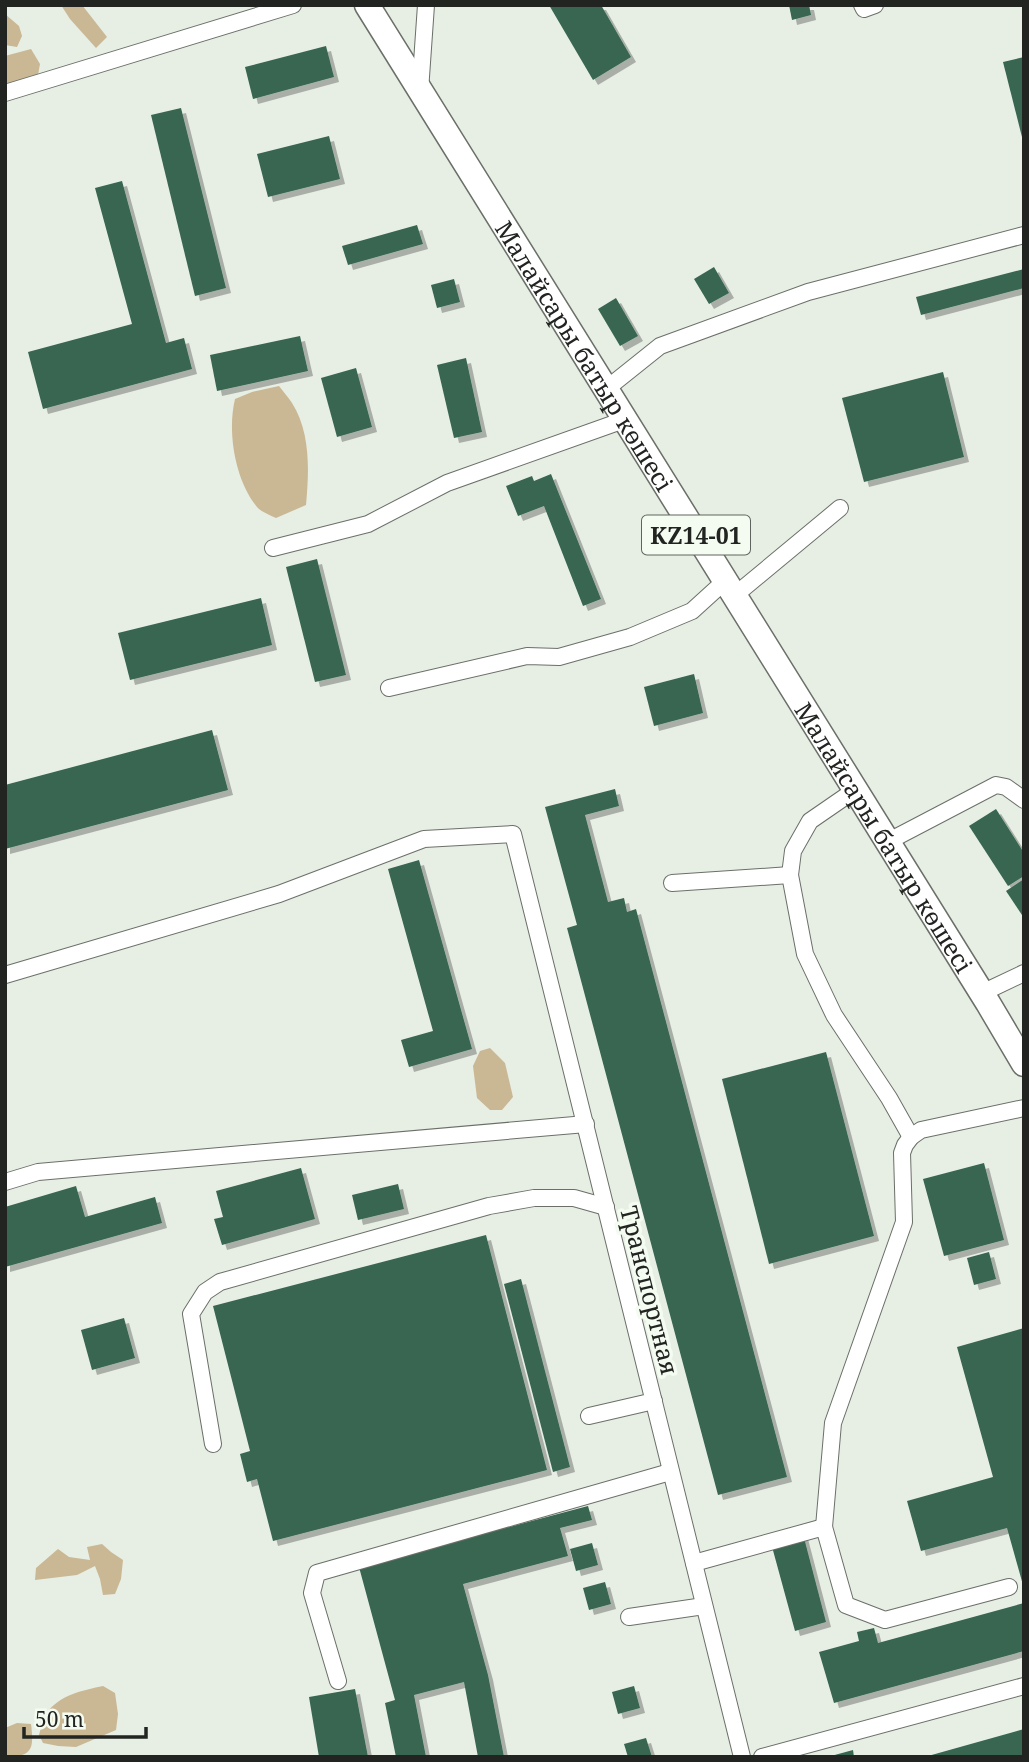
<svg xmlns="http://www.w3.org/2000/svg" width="1029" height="1762" font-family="'Noto Serif',serif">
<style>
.green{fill:#cab794}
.building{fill:#376651;filter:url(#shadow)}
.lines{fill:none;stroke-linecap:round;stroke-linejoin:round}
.minor-casing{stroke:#6a7068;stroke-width:18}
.highway-casing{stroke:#6a7068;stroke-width:27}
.minor{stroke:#fff;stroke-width:16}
.highway{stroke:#fff;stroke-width:24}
.labels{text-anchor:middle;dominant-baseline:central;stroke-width:7;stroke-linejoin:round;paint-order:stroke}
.shield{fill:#f4fbf1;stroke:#60645f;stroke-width:2}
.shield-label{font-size:23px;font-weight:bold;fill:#212420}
.street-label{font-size:24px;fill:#212420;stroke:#f4fbf1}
</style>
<defs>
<filter id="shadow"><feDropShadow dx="5" dy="5" stdDeviation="0" flood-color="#0004"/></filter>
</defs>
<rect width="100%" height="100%" fill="#e7eee4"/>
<g class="green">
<polygon points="61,5 82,5 107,37 96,48 70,19"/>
<polygon points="5,14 19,26 22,36 17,47 5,45"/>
<polygon points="31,49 40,64 38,75 5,87 5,56"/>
<path d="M279,386C283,391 288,397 292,403C311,433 309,472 306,505L276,518C270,515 261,512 257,507C235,480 227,432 235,399L252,392Z"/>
<polygon points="490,1048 505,1063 513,1097 502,1110 490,1110 477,1098 473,1066 480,1051"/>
<polygon points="102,1544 111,1552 123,1560 121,1579 115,1594 103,1595 100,1579 95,1566 77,1575 35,1580 36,1568 58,1549 69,1557 90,1560 87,1547"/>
<path d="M103,1686L115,1693L118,1714L116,1730L76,1747L58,1746L43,1743L39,1735C41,1728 43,1719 47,1713C59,1695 84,1690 103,1686Z"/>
<path d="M17,1723L31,1724C34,1748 33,1757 5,1757V1728Z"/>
</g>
<g class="building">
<polygon points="549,5 601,5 631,57 593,80"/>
<polygon points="789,5 809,5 811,15 792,20"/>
<polygon points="326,46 334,77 253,99 245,67"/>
<polygon points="1024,57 1024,141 1023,141 1003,62"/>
<polygon points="181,108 226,288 195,296 151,115"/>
<polygon points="329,136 340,179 268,197 257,154"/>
<polygon points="122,181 166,343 184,338 192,369 43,409 28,352 132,324 95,188"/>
<polygon points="417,225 423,244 348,265 342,246"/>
<polygon points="714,267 729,293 709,304 694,279"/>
<polygon points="1024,269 1024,288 921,315 916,297"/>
<polygon points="454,279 460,302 437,308 431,285"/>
<polygon points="616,298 638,336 620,346 598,309"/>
<polygon points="300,336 308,371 217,391 210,355"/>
<polygon points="466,358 482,432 454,438 437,365"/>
<polygon points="356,368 372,427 337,437 321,378"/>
<polygon points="943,372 964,457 864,482 842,398"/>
<polygon points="551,474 601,599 583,606 544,506 518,516 506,486 532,476 534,481"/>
<polygon points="317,559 346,675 315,682 286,567"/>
<polygon points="261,598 272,645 130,680 118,633"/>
<polygon points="694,674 703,713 654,726 644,687"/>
<polygon points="212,730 228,790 5,849 5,785"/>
<polygon points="615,789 619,806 585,815 608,902 624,898 627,912 636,909 787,1477 718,1495 567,928 577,925 545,807"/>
<polygon points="996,809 1024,853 1024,876 1008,886 969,826"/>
<polygon points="419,860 472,1049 409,1067 401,1040 433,1031 388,869"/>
<polygon points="1024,879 1024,918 1006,891"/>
<polygon points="826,1052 874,1236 769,1264 722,1079"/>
<polygon points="984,1163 1004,1240 944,1256 923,1179"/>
<polygon points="301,1168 315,1219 222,1245 214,1219 223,1217 216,1191"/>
<polygon points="398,1184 404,1209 358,1220 352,1195"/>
<polygon points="76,1186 85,1217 155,1197 162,1223 5,1267 5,1207"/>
<polygon points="486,1235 547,1470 273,1541 257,1479 247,1482 240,1454 250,1451 213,1306"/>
<polygon points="989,1252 996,1279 974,1285 967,1258"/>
<polygon points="521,1279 570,1467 553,1472 504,1284"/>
<polygon points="124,1318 135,1358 92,1370 81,1330"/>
<polygon points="1024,1328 1024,1585 1023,1585 1007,1528 921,1551 907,1501 993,1477 957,1347"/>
<polygon points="588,1506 592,1520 560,1528 568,1556 463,1584 488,1675 504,1757 478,1757 464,1682 414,1695 426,1757 396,1757 385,1703 395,1700 359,1567"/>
<polygon points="803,1534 826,1622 795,1631 771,1543"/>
<polygon points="592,1543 598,1565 576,1571 570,1549"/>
<polygon points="605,1582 611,1604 589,1610 583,1588"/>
<polygon points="1024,1603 1024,1651 834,1703 819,1652 859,1641 857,1632 874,1628 878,1643"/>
<polygon points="634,1686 640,1708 618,1714 612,1692"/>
<polygon points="355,1689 368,1757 319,1757 309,1697"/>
<polygon points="1024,1729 1024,1757 928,1757 928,1756"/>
<polygon points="646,1738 652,1757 628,1757 624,1744"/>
<polygon points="853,1750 854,1757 831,1757 831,1756"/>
</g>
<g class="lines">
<defs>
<g id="minor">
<polyline points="862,5 864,9 875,5"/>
<polyline points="420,91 426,5"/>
<polyline points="5,93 293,5"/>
<polyline points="605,390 660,346 808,292 1024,235"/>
<polyline points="273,548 368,524 447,483 624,420"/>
<polyline points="734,596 840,508"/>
<polyline points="389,688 527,656 559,657 630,637 692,611 725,581"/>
<polyline points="855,790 810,821 793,851 790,875 805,954 834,1015 889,1098 911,1137"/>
<polyline points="887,842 996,785 1006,787 1024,800"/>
<polyline points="672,883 790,875"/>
<polyline points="5,975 279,894 424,839 513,834 742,1757"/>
<polyline points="982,993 1024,973"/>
<polyline points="5,1182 38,1172 586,1124"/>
<polyline points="589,1416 654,1401"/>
<polyline points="213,1444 191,1314 205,1292 220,1282 489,1206 534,1198 574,1198 606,1207"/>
<polyline points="824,1527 833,1423 904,1222 902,1153 905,1145 911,1137 921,1130 1024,1108"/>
<polyline points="694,1563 824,1527 846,1605 885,1620 1009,1587"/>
<polyline points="629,1617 704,1606"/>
<polyline points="338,1681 312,1593 317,1573 670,1472"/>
<polyline points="762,1757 1024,1686"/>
</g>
<g id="highway">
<path id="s1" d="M367,5L988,1003L1024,1064"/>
</g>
</defs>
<use href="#minor" class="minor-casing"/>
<use href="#highway" class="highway-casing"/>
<use href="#minor" class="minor"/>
<use href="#highway" class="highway"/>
</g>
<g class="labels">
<rect class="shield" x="642" y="515.5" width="108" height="39" rx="5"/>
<g class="shield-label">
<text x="696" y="535">KZ14-01</text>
</g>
<g class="street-label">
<text stroke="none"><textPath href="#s1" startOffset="413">Малайсары батыр көшесі</textPath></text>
<text stroke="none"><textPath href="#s1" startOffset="980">Малайсары батыр көшесі</textPath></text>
<text transform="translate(650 1290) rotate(76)">Транспортная</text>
</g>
</g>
<rect width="1029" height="1762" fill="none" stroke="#212420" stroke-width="14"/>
<path d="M24 1727v10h122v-10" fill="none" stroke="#212420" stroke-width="3.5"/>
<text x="35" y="1727" font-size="21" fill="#212420" stroke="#f4fbf1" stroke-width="5" paint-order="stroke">50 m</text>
</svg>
